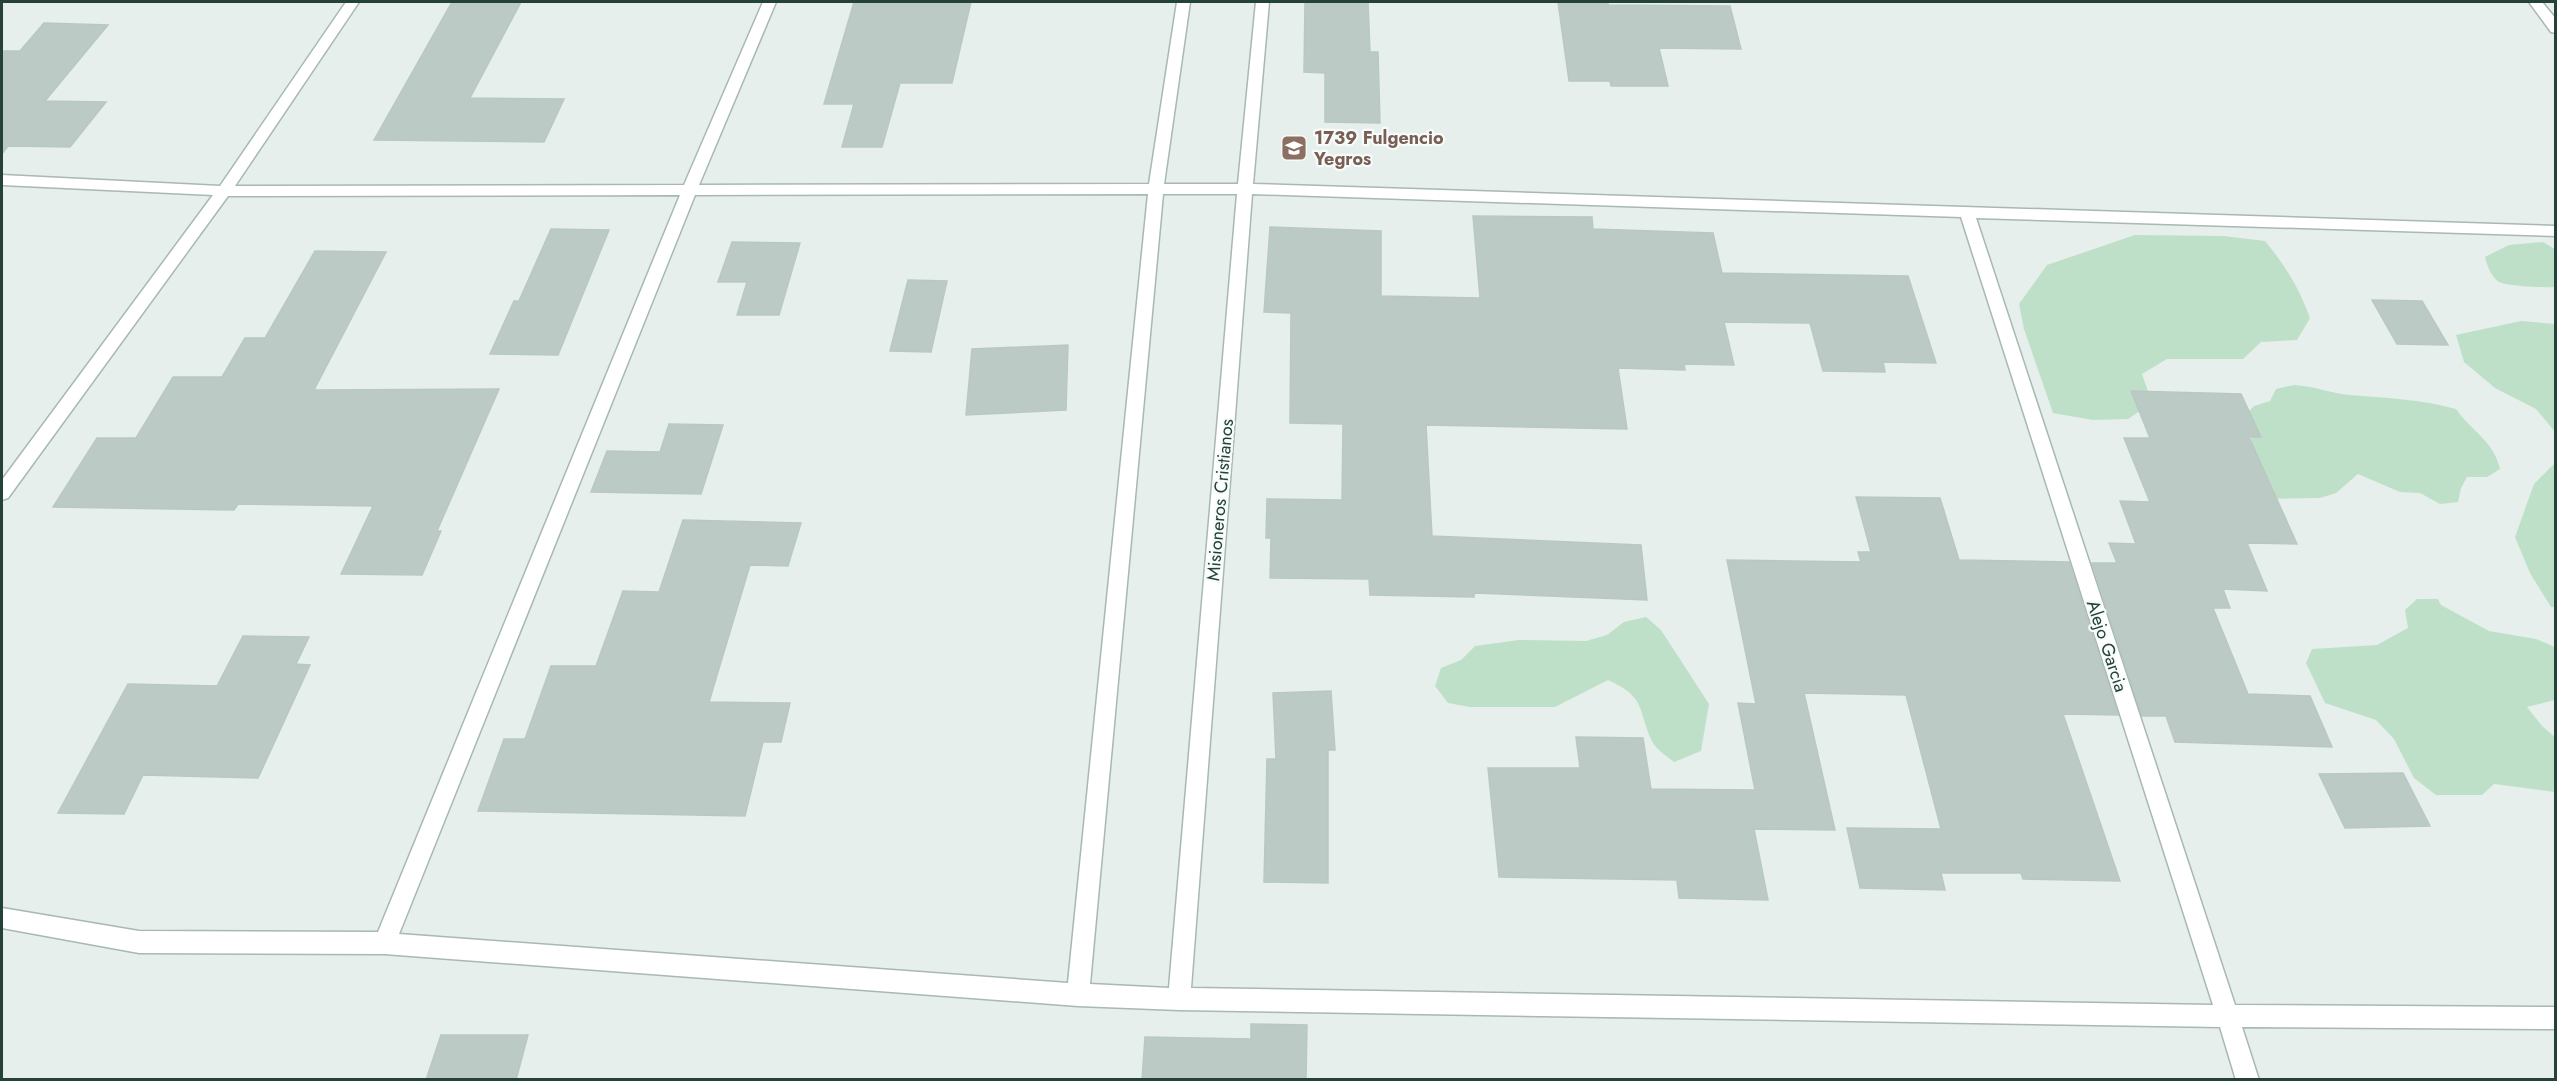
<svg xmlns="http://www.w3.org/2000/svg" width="2557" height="1081" font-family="Jost,sans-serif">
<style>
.green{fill:#bfe0c8}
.building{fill:#bbcac4;stroke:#b8c9c2;stroke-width:1.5}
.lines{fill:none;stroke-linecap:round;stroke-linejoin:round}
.minor-casing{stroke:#a8b8b2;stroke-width:3}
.minor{fill:#fff;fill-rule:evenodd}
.labels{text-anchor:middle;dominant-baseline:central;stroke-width:4.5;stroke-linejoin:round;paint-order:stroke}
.education-label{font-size:18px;font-weight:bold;fill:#785e54;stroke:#f7fbf9;text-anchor:start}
.street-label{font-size:18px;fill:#24423a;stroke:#f7fbf9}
</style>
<rect width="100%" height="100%" fill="#e6efeb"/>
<g class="green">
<path d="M2135,235L2224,236L2265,241C2285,265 2299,288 2310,318L2297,340L2261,342L2243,359H2167L2142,374L2152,403L2128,419L2093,420L2053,413L2024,329L2019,304L2047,265Z"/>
<path d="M2543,242L2555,249V287C2545,288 2507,286 2499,282C2491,277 2487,265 2485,257L2509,245Z"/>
<polygon points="2521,321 2555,324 2555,432 2536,409 2495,388 2464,362 2456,335"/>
<path d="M2294,385C2314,386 2330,393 2349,395C2385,398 2421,399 2456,409C2471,431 2494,441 2500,469L2487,477H2467L2461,488L2458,502L2440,504L2420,493L2400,492L2358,474L2336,493L2320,498L2260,499C2256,474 2254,436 2244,416L2254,406L2270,401L2276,389Z"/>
<polygon points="2555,463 2556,607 2551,607 2530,573 2515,537 2534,484"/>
<polygon points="2417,599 2438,599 2441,605 2489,631 2536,639 2555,647 2555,700 2527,707 2542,726 2555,737 2555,792 2494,784 2482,795 2436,795 2414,778 2394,739 2376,720 2325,703 2306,663 2312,649 2377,645 2408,628 2405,610"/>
<path d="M1646,617L1661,630L1709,704L1701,751L1674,762C1668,757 1657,750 1653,743C1637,711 1648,698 1608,680L1555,707H1470L1448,703L1435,686L1441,668L1461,660L1475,646L1519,640L1586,641L1607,635L1624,622Z"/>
</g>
<g class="building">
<polygon points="452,2 521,2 470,98 564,99 544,142 374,140"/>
<polygon points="854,2 971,2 952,83 900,83 882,147 842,147 854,104 824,104"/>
<polygon points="1305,2 1368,2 1370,52 1378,52 1380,123 1325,122 1325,73 1304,72"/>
<polygon points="1558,2 1608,2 1608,5 1730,6 1741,49 1659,48 1668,86 1611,86 1610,81 1569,81"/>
<polygon points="44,23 108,25 45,101 106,102 70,147 8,146 2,154 2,51 20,51"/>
<polygon points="1473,216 1592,217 1593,229 1713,233 1722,273 1908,276 1936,363 1883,362 1885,372 1823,371 1810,323 1724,322 1734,365 1684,364 1685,370 1618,368 1627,429 1426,425 1432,536 1641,545 1647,600 1474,593 1474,597 1370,595 1369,579 1270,578 1271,538 1266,538 1267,499 1342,500 1343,424 1290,423 1291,313 1264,312 1270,227 1381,231 1381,296 1480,298"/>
<polygon points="551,229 609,230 558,355 490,354 514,301 519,301"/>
<polygon points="732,242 800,243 779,315 737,315 747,282 718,282"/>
<polygon points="315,251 386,252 314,390 499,389 437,531 441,531 422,575 341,574 373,506 238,504 234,510 53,507 97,438 136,438 173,377 222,377 245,338 265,338"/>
<polygon points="908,280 947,281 931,352 890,351"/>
<polygon points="2372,300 2422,301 2448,345 2397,344"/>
<polygon points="1068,345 1066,410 966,415 972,349"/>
<polygon points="2131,391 2241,394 2261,437 2249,437 2297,544 2247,543 2267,591 2223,589 2230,608 2213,608 2248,694 2310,696 2332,747 2175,742 2166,716 2142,716 2092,563 2117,563 2109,543 2136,544 2120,501 2150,502 2124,438 2150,438"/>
<polygon points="669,424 723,425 701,494 591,492 607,451 660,452"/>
<polygon points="1856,497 1940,498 1959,560 2069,562 2118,715 2063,714 2120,881 2023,879 2021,873 1941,873 1945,890 1860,888 1847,828 1941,829 1906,695 1804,693 1835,830 1754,829 1768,900 1679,898 1677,880 1499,877 1488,768 1580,768 1576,737 1643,738 1651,789 1755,790 1738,703 1756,704 1727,560 1861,562 1858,552 1871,552"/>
<polygon points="683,520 801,523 788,566 750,565 709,702 790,703 781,742 763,742 745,816 478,811 504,739 525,739 551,666 596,666 623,591 659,592"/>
<polygon points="243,636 309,637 296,664 310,665 258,778 143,775 124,814 58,813 128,684 217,686"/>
<polygon points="1331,691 1335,750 1328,750 1328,883 1264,882 1267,759 1276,759 1273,693"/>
<polygon points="2403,773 2430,826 2345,828 2319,774"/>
<polygon points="1251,1024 1307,1025 1306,1080 1142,1080 1145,1037 1251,1039"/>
<polygon points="441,1035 528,1035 516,1080 426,1080"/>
</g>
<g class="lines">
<defs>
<g id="minor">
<path d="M346,2H359L235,186L684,185L763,2H776L699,185L1149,184L1177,2H1190L1164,184H1238L1256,2H1269L1253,184L2556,226V236L1976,218L2235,1005L2556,1007V1029L2242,1027L2259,1080H2236L2220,1027L1179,1010L1078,1006L384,954L139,953L2,928V908L139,931L378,932L680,195L228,196L8,498L2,500V480L213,195L2,185V175L220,186ZM1148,194L1068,983L399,934L695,195ZM1163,194H1237L1169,988L1090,984ZM1252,194L1961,217L2213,1005L1191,988Z"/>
<polygon points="2529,2 2542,2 2556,19 2556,33 2551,32"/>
</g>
</defs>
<use href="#minor" class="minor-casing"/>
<use href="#minor" class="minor"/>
</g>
<defs>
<symbol id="school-square" viewBox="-11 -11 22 22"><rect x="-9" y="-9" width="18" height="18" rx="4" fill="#8d6e63" stroke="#f7fbf9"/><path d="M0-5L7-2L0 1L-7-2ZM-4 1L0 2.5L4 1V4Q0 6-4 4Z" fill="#fff"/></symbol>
</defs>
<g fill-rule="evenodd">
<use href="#school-square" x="1279" y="133" width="30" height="30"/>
</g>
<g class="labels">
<g class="education-label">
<text x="1314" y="138">1739 Fulgencio<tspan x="1314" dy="21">Yegros</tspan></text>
</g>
<g class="street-label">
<text transform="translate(1220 500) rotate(-85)">Misioneros Cristianos</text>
<text transform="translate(2107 646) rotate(72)">Alejo Garcia</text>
</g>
</g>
<rect width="2557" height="1081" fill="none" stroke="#24423a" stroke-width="6"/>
</svg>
